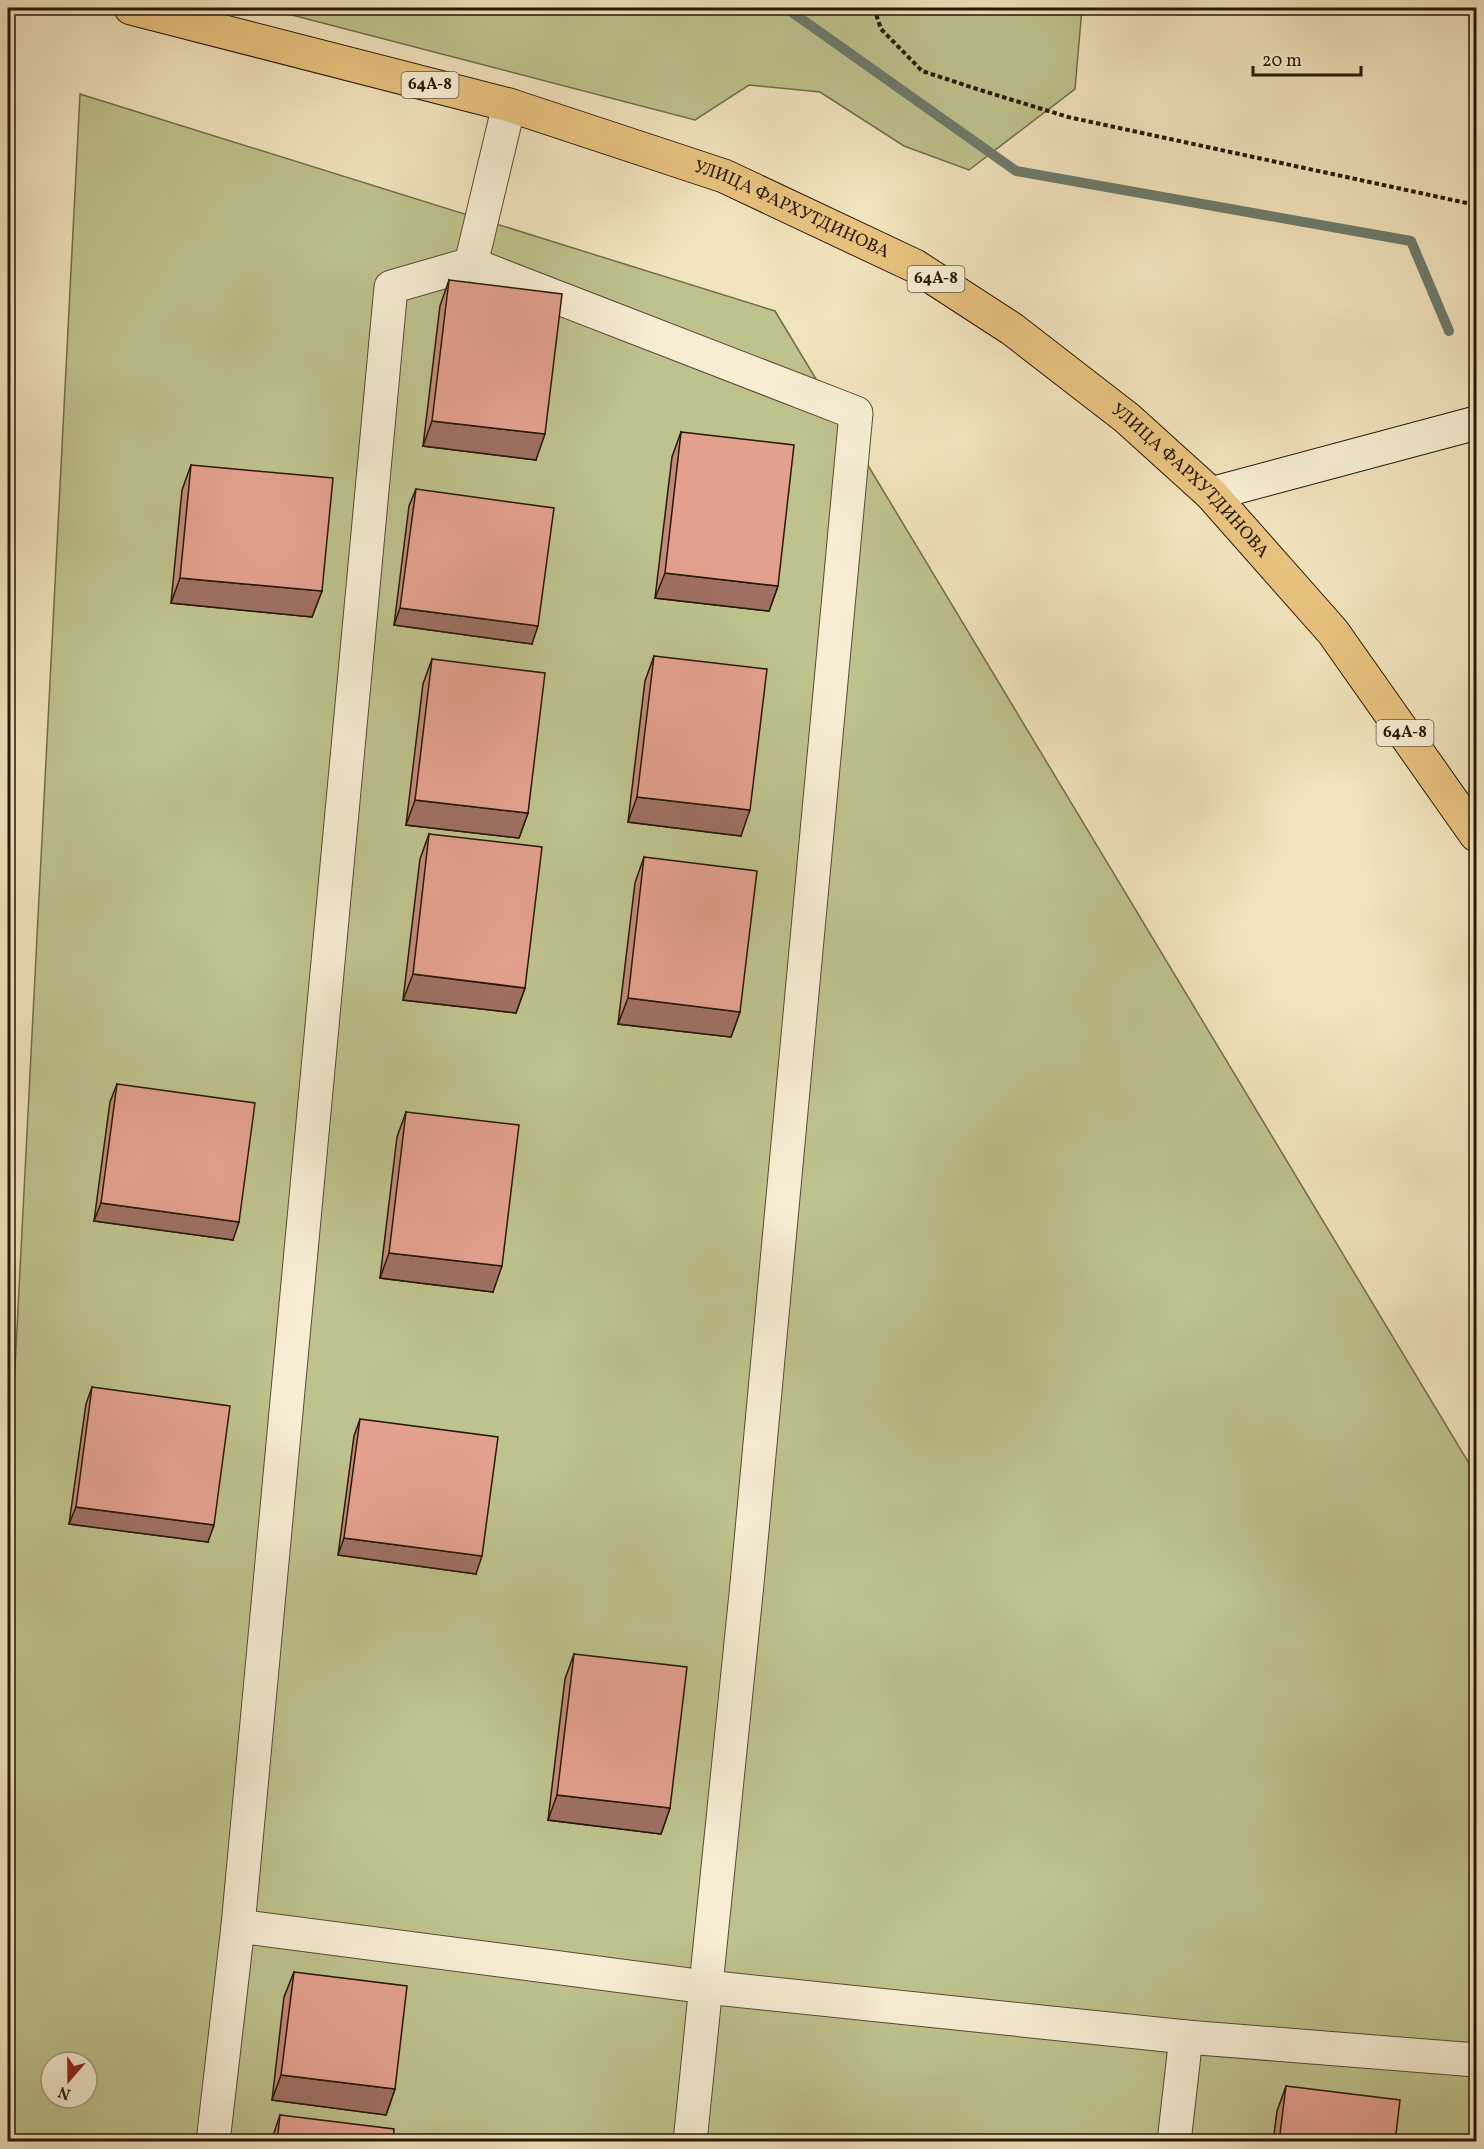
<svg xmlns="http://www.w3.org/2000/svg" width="1484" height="2149" font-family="Vollkorn,serif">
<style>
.green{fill:#bec28d;stroke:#726c4a;stroke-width:1.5;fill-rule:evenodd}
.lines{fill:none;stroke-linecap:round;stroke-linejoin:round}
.stream{stroke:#6d7b6b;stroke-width:10}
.street-casing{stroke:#5a4a34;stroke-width:35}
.secondary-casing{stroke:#271706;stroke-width:35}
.primary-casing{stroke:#271706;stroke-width:35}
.path{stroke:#271706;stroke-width:4;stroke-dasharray:4.5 3;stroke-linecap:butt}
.street{stroke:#f6edd3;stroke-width:33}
.secondary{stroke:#f6edd3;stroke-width:33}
.primary{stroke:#e8c27e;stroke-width:33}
.wall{fill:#c38a7a;stroke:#271706;stroke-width:1.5}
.shaded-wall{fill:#9f7063;stroke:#271706;stroke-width:1.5}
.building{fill:#e3a08e;stroke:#271706;stroke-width:1.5}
.labels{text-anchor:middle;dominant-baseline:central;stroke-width:4.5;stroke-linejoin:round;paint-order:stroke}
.shield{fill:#f6edd3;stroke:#655744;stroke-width:1.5}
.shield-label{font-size:16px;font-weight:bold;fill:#271706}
.street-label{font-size:18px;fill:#271706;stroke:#f6edd3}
</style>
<rect width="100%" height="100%" fill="#f1e3bc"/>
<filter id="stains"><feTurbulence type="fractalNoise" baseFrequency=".00333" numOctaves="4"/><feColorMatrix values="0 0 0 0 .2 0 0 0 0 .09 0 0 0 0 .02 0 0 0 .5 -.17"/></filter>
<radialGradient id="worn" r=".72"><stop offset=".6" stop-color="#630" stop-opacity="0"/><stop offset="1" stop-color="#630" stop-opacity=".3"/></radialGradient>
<g class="green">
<polygon points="265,8 1082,8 1075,89 969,170 904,146 820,92 749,85 695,120"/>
<path d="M80,94L775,311L1476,1475V2141L8,2142V1505ZM51,2062H87V2098H51Z"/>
</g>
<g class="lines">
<polyline class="stream" points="786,8 1016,171 1411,241 1449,331"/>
<defs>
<g id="street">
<polyline points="509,105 471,264 391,287 238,1926 706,1987 1186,2037 1476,2060"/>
<polyline points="471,264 856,413 747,1584 690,2142"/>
<polyline points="213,2142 238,1926"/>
<polyline points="1174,2142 1186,2037"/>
</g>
<polyline id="secondary" points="1211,494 1476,423"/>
<g id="primary">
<path id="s1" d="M131,8L509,105L724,176L915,266L1012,329L1127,418L1211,494L1333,632L1476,835"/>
</g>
</defs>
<use href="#street" class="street-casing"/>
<use href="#secondary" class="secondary-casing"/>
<use href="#primary" class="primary-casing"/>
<polyline class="path" points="874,8 881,29 922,71 980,90 1068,117 1476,205"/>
<use href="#street" class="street"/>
<use href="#secondary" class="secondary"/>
<use href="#primary" class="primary"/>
</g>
<g class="wall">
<polygon points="449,280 536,460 423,446 440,306"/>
<polygon points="681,432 778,586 769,611 655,598 672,457"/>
<polygon points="191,465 322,591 312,617 171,603 182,490"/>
<polygon points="416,489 532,644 394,625 409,506"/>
<polygon points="654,656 741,836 628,822 645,681"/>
<polygon points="432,659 528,813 519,838 406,825 423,684"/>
<polygon points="429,834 525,988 516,1013 403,1000 420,859"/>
<polygon points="644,857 740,1012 731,1037 618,1024 635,883"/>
<polygon points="117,1084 233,1240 94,1221 110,1102"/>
<polygon points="406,1112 493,1292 380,1278 397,1137"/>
<polygon points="92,1387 208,1542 69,1524 86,1404"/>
<polygon points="360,1419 476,1574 338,1555 354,1436"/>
<polygon points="574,1654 670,1808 661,1834 548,1820 565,1679"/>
<polygon points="294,1972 395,2089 386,2115 272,2100 284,1997"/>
<polygon points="1286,2086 1395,2142 1273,2142 1277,2111"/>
<polygon points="280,2115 393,2142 271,2142"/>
</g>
<g class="shaded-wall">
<polygon points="432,421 545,434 536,460 423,446"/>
<polygon points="665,573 778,586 769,611 655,598"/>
<polygon points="180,578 322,591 312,617 171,603"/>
<polygon points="400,608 538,626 532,644 394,625"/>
<polygon points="637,797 750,810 741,836 628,822"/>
<polygon points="415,800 528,813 519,838 406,825"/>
<polygon points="413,974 525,988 516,1013 403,1000"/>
<polygon points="628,998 740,1012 731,1037 618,1024"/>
<polygon points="101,1203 239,1222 233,1240 94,1221"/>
<polygon points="389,1253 502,1266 493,1292 380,1278"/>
<polygon points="76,1507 214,1525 208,1542 69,1524"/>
<polygon points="344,1538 482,1556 476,1574 338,1555"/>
<polygon points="557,1795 670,1808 661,1834 548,1820"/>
<polygon points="281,2075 395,2089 386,2115 272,2100"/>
</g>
<g class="building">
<polygon points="449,280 562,294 545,434 432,421"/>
<polygon points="681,432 794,445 778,586 665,573"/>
<polygon points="191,465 333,478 322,591 180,578"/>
<polygon points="416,489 554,508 538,626 400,608"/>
<polygon points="654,656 767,669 750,810 637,797"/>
<polygon points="432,659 545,673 528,813 415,800"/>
<polygon points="429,834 542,847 525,988 413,974"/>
<polygon points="644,857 757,871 740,1012 628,998"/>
<polygon points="117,1084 255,1103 239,1222 101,1203"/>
<polygon points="406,1112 519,1125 502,1266 389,1253"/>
<polygon points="92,1387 230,1406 214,1525 76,1507"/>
<polygon points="360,1419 498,1437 482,1556 344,1538"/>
<polygon points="574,1654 687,1667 670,1808 557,1795"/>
<polygon points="294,1972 407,1986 395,2089 281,2075"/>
<polygon points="1286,2086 1400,2100 1395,2142 1279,2142"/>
<polygon points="280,2115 394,2129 393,2142 277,2142"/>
</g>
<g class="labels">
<g class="shield">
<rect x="401.5" y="72" width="57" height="26" rx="4.5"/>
<rect x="907.5" y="266" width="57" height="26" rx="4.5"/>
<rect x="1376.5" y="720" width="57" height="26" rx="4.5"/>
</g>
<g class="shield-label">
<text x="430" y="85">64А-8</text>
<text x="936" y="279">64А-8</text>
<text x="1405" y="733">64А-8</text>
</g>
<g class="street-label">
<text stroke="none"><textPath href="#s1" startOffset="692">УЛИЦА ФАРХУТДИНОВА</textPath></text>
<text stroke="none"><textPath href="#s1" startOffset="1178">УЛИЦА ФАРХУТДИНОВА</textPath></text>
</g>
</g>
<rect width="1484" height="2149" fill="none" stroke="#f1e3bc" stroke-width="30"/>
<rect x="9" y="9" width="1466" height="2131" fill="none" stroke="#271706" stroke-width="3"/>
<rect x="15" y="15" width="1454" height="2119" fill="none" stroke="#271706" stroke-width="1.5"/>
<g transform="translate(69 2080) rotate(200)"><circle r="28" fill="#f6edd3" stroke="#a39781" stroke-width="1.5"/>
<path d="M0-4.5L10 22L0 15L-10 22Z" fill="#8f2418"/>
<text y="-9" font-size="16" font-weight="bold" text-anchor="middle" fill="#271706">N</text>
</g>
<path d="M1253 66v9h108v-9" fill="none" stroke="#271706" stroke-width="3"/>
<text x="1262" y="66" font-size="18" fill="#271706" stroke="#f6edd3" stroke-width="4.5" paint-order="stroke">20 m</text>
<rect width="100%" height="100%" filter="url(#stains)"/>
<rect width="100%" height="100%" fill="url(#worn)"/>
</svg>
